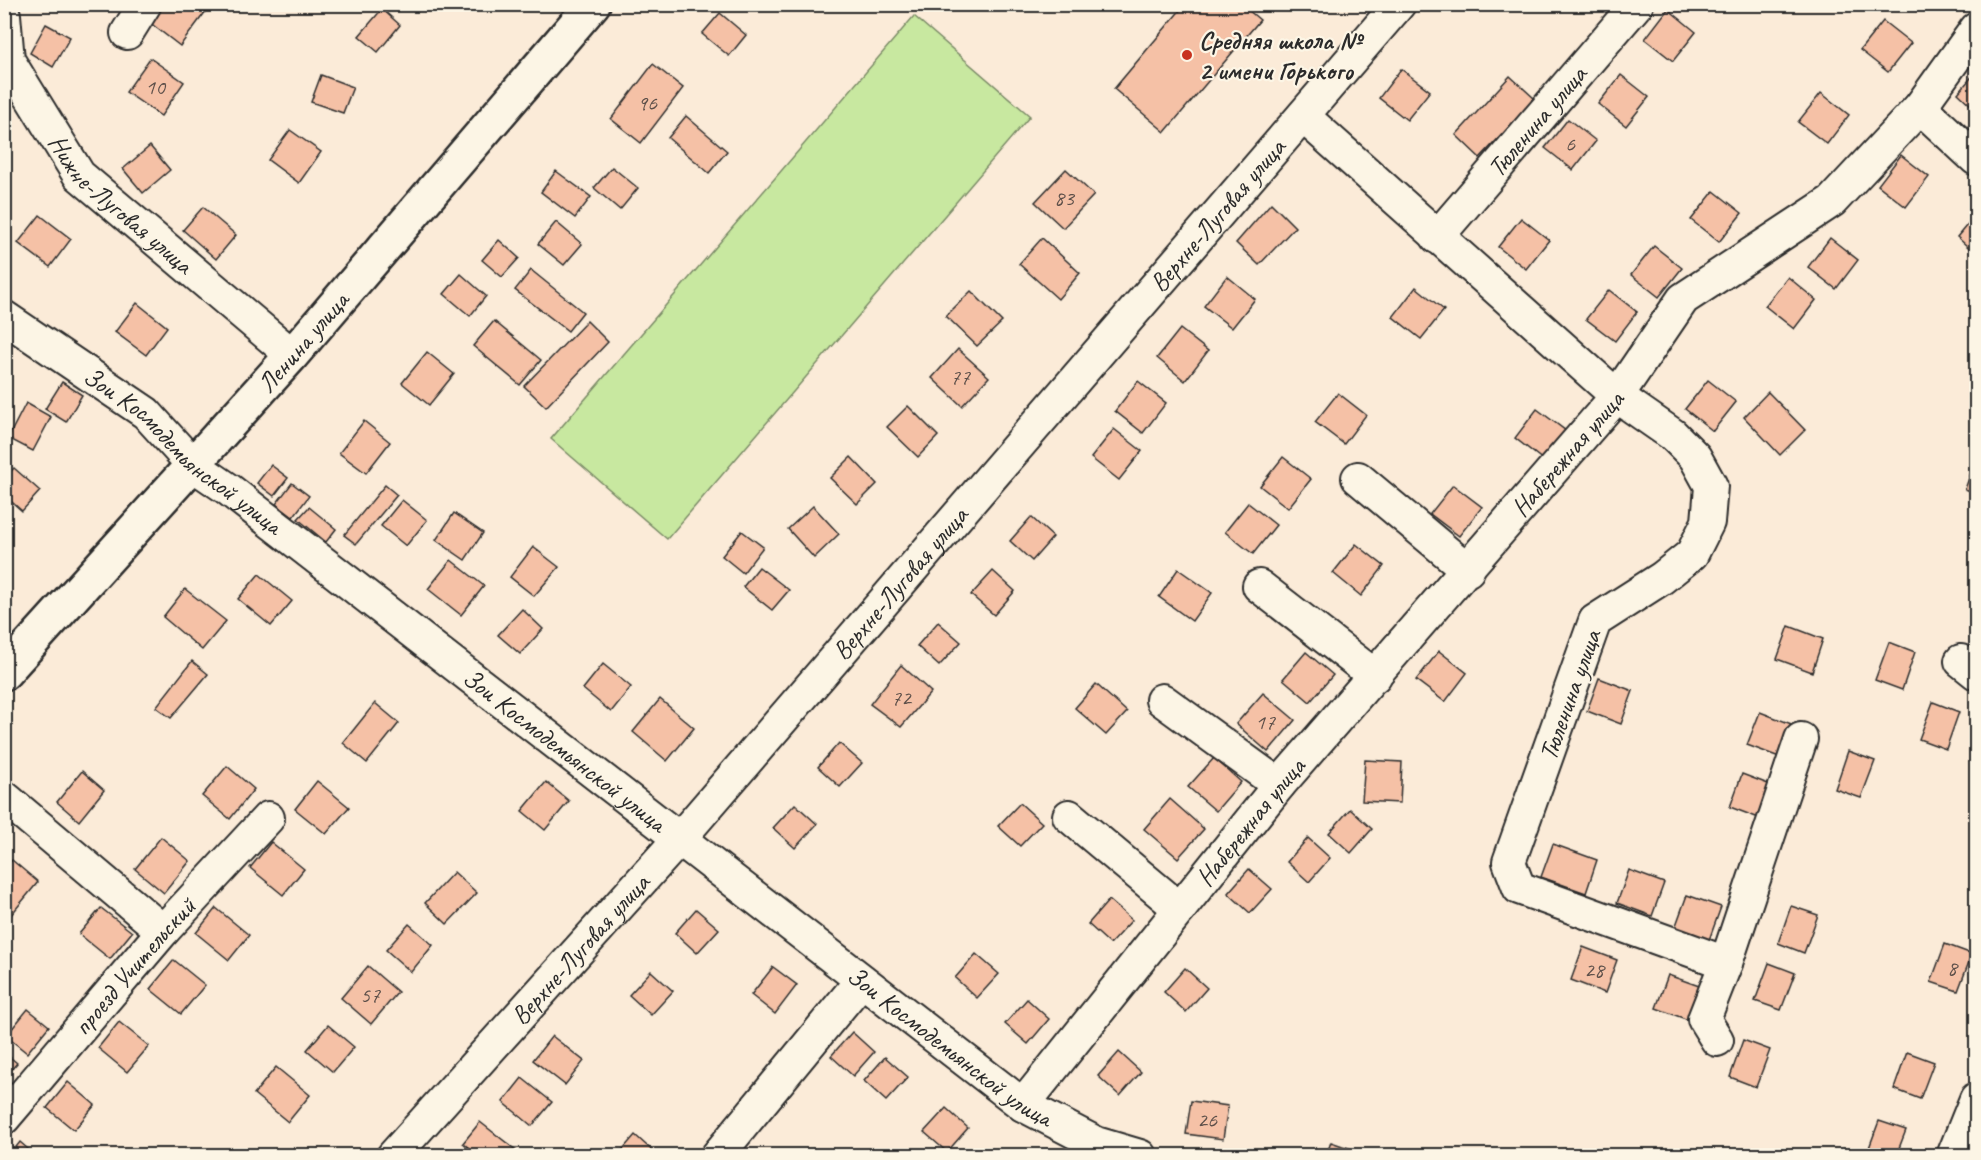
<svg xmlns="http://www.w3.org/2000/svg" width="1981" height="1160" font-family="Caveat,sans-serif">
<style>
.green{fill:#c8e8a0;stroke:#7a8a66;stroke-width:1.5}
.building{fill:#f5c1a6;stroke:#2b2b2b;stroke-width:1.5}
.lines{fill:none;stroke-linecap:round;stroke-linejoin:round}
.street-casing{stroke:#2b2b2b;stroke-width:36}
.secondary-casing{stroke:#2b2b2b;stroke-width:38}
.street{stroke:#fcf5e5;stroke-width:32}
.secondary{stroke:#fcf5e5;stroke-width:33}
.poi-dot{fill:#c8321e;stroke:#fcf5e5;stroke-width:2}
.labels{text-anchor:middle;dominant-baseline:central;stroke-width:4.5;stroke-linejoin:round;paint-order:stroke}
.number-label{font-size:22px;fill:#5e504a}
.poi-label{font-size:26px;font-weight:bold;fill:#2b2b2b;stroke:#fcf5e5;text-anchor:start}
.street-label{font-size:26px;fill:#2b2b2b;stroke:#fcf5e5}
</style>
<rect width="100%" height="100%" fill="#fbebd8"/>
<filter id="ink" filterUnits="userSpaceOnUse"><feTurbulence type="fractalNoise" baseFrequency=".0167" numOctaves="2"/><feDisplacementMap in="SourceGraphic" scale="12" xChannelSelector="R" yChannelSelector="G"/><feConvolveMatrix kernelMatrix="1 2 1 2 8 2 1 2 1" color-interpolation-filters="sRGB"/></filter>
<g filter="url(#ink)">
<polygon class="green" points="914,16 1030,116 667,539 551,439"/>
<g class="building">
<polygon points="162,4 198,4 206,11 180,46 149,22"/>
<polygon points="1179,4 1241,4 1260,20 1165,132 1114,89 1182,8"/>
<polygon points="382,9 400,25 378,52 359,36"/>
<polygon points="1668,9 1696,32 1673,61 1645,39"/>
<polygon points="720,13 746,35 729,56 702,34"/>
<polygon points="1883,21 1911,43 1888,72 1860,50"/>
<polygon points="46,24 70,37 53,67 30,53"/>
<polygon points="150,58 184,82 161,116 126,92"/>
<polygon points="653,64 683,88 641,143 611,119"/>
<polygon points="1401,69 1430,91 1407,120 1379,98"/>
<polygon points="1976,72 1976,110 1958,93"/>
<polygon points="321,75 353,87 343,113 311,102"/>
<polygon points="1621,75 1649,97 1626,126 1598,104"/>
<polygon points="1510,76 1535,99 1480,158 1456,135"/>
<polygon points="1821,93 1849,115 1827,144 1798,122"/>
<polygon points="686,116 727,151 709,173 668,138"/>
<polygon points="1568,119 1596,141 1573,170 1545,148"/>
<polygon points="290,130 321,152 299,183 268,160"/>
<polygon points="150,146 170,170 143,193 123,169"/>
<polygon points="1901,155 1929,177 1906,207 1878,185"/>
<polygon points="612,167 638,188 620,210 594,188"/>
<polygon points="1066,169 1094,195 1063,228 1035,202"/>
<polygon points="556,171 591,197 575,218 541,192"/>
<polygon points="1714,191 1742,213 1719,242 1691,220"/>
<polygon points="1271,203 1295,227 1259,265 1236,243"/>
<polygon points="203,207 236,235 216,259 183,230"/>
<polygon points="1976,214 1976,254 1957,237"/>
<polygon points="40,215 71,239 50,267 18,243"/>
<polygon points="1521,218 1549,240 1526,269 1498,247"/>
<polygon points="556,222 582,244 564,265 538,244"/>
<polygon points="1042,238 1080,273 1058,299 1019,264"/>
<polygon points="1830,238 1858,260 1836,289 1808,267"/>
<polygon points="499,240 519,258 502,277 482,260"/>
<polygon points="1654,246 1682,268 1659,297 1631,275"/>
<polygon points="531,270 583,312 568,331 515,290"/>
<polygon points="461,274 486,296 470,316 444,294"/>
<polygon points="1227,276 1255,299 1232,328 1204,306"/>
<polygon points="1788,277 1816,300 1794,329 1765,306"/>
<polygon points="1416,287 1444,310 1421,339 1393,317"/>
<polygon points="1609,290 1637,312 1615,341 1586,319"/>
<polygon points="971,291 1002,322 977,346 946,316"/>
<polygon points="137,303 167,327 146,355 115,332"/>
<polygon points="494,321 541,360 520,385 473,346"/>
<polygon points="587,321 608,342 546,407 524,386"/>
<polygon points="1180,329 1208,351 1185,381 1157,358"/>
<polygon points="958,349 989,377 962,406 932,378"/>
<polygon points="427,352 454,374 429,405 402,383"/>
<polygon points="1708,380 1736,402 1713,431 1685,409"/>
<polygon points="1138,381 1166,403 1143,433 1115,411"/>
<polygon points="62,382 82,395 66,422 45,409"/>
<polygon points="1768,392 1805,430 1780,455 1744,417"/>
<polygon points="1338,393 1366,415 1344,444 1315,422"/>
<polygon points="26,403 51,417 33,451 8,438"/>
<polygon points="908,406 938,436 918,457 887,427"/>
<polygon points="1537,409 1566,431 1543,460 1515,438"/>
<polygon points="364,421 390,442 366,473 339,453"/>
<polygon points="1114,429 1142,451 1119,480 1091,458"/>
<polygon points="851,457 877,484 857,504 830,478"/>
<polygon points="1283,457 1311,479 1288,508 1260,486"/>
<polygon points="1976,459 1976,493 1965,489"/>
<polygon points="271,465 288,478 274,496 257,483"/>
<polygon points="14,468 40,491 22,511 4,495 4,478"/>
<polygon points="292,483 309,496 293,517 276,504"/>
<polygon points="385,485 397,495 356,544 344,535"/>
<polygon points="1453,485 1482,507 1459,536 1430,514"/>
<polygon points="402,500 427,520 406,546 381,526"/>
<polygon points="1248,503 1276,525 1253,554 1225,532"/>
<polygon points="813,506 839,534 814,558 788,529"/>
<polygon points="309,507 336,529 326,542 298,519"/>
<polygon points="454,513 483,533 465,560 436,540"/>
<polygon points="1031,517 1053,537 1032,561 1010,541"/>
<polygon points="742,531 763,547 743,573 722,556"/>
<polygon points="1356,544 1384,566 1361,596 1333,573"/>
<polygon points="533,547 559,567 534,596 510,577"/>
<polygon points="451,560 484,586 461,615 428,589"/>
<polygon points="759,567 789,590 772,610 743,587"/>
<polygon points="1178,569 1212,593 1192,621 1159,597"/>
<polygon points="993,571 1015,591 994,615 971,595"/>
<polygon points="259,574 292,601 271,626 238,599"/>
<polygon points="185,589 226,621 202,650 163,617"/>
<polygon points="522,609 543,629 520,654 498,635"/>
<polygon points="938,622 961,642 939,666 917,646"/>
<polygon points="1789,626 1823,639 1812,672 1777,659"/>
<polygon points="1889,642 1915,652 1902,690 1875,680"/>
<polygon points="1439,651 1467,673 1445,702 1416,680"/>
<polygon points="1306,652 1333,675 1310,702 1283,679"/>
<polygon points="192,661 208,674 171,718 156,707"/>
<polygon points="603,664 631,687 611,712 583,689"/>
<polygon points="901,665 931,692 901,727 870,704"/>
<polygon points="1599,678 1633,691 1621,724 1587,711"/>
<polygon points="1096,684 1127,712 1106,735 1075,708"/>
<polygon points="1263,693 1295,720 1268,752 1236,724"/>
<polygon points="660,699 694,728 667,761 633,732"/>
<polygon points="1933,702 1959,712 1946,749 1919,739"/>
<polygon points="375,703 399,723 367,763 343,743"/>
<polygon points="1760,712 1794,725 1782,758 1747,745"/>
<polygon points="839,743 862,763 840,787 818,767"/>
<polygon points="1848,751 1875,761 1861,798 1835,789"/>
<polygon points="1214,758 1241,782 1216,811 1188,787"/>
<polygon points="1365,760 1402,762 1400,803 1362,801"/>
<polygon points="227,766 254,789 230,819 202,796"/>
<polygon points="82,771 104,790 79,821 57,802"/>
<polygon points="1742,774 1776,787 1764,820 1730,807"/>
<polygon points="317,781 349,807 326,834 295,809"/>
<polygon points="546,782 569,801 545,830 522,811"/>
<polygon points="1170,799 1204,829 1178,858 1144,829"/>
<polygon points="1020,803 1042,823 1020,846 998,826"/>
<polygon points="795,804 817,824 795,848 773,828"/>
<polygon points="1350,809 1372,829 1351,853 1329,833"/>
<polygon points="161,837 190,861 164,893 135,869"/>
<polygon points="1308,838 1330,858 1309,882 1287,862"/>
<polygon points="271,842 304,869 283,895 250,868"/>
<polygon points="1553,844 1597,860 1586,893 1541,877"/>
<polygon points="12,860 38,882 6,921 4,869"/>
<polygon points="1249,869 1272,889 1250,913 1228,893"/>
<polygon points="1629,870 1664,883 1652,916 1617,903"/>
<polygon points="454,872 477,893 447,924 425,903"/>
<polygon points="1687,895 1721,907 1709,940 1675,928"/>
<polygon points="1109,900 1132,920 1110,944 1088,924"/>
<polygon points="1791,906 1818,915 1804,953 1778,943"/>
<polygon points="101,908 132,932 110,959 79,934"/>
<polygon points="216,908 249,935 229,960 196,933"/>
<polygon points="696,909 719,929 697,953 675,933"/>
<polygon points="409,924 433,945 411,972 386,950"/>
<polygon points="1945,944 1972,954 1958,991 1931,982"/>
<polygon points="1583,947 1617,960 1605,993 1571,980"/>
<polygon points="976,954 999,974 977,998 955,978"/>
<polygon points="174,960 205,985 181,1014 150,989"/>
<polygon points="1769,963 1795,973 1781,1010 1755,1001"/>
<polygon points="368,966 398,992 371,1024 341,998"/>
<polygon points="773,967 797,985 775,1014 751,995"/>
<polygon points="1185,968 1207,988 1186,1012 1164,992"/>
<polygon points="651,971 673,991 651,1015 629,995"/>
<polygon points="1668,975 1702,987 1691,1021 1656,1008"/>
<polygon points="1027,999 1049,1019 1028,1044 1005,1024"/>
<polygon points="28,1009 49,1026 27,1053 6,1036"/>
<polygon points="119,1022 149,1046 127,1072 98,1048"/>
<polygon points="328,1025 354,1047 333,1072 307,1050"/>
<polygon points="852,1032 874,1052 853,1076 831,1056"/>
<polygon points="552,1036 584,1061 565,1085 533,1060"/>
<polygon points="1743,1040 1770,1050 1756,1087 1730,1077"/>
<polygon points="4,1052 17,1063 4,1078"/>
<polygon points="1119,1052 1141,1072 1120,1096 1098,1076"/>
<polygon points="1907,1052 1934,1062 1920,1099 1894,1089"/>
<polygon points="885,1057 908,1077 886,1101 864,1081"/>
<polygon points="276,1067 310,1095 288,1122 254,1094"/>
<polygon points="522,1078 552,1102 532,1126 503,1102"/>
<polygon points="68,1082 95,1105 74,1130 47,1108"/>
<polygon points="1191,1101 1228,1106 1223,1139 1186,1134"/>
<polygon points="946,1108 968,1128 947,1152 924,1132"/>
<polygon points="1879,1121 1906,1130 1896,1156 1866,1156"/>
<polygon points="480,1122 517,1151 513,1156 479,1156 463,1143"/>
<polygon points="635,1135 657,1155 657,1156 617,1156"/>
<polygon points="20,1142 36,1156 9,1156"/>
<polygon points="1331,1142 1369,1155 1326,1156"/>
</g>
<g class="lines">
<defs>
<g id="street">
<path id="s1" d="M4,15L8,60L79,175L292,355"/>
<polyline points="127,33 145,4"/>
<polyline points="1920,107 1976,159"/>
<polyline points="1303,116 1617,396 1673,435 1695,457 1711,486 1708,522 1692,554 1662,578 1595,621 1509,862 1519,888 1726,963"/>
<path id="s2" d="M1437,237L1637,4"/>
<path id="s3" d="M4,317L146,413L193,465L228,489L1023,1105L1096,1143L1140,1156"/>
<polyline points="1358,478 1468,570"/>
<polyline points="1259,586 1375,676"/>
<polyline points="1961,661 1976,673"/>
<polyline points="1162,700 1279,785"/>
<polyline points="4,797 163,931"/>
<polyline points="1069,816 1180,909"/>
<polyline points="1717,1040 1704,1019 1726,963 1801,739"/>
<path id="s4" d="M1023,1105L1279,785L1617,396L1683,299L1832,201L1920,107L1976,29"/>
<path id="s5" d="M4,1118L163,931L268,818"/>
<path id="s6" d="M393,1156L680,838L1399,4"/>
<polyline points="717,1156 861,981"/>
<polyline points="1953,1156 1976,1099"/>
</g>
<g id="secondary">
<path id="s7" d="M4,673L292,355L593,4"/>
</g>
</defs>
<use href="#street" class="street-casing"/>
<use href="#secondary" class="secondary-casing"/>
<use href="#street" class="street"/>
<use href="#secondary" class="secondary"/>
</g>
</g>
<circle class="poi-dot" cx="1187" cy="55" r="6"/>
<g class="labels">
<g class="number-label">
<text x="155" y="87">10</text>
<text x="647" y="103">96</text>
<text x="1570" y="144">6</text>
<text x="1064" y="198">83</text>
<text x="960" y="377">77</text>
<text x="901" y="698">72</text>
<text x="1265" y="722">17</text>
<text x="1952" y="968">8</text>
<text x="1594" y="970">28</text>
<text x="370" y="995">57</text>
<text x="1207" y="1120">26</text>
</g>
<g class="poi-label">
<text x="1199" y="40">Средняя школа №<tspan x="1199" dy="30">2 имени Горького</tspan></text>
</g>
<g class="street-label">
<text stroke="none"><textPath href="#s2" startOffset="153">Тюленина улица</textPath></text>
<text stroke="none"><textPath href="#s1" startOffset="230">Нижне-Луговая улица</textPath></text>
<text stroke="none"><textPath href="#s6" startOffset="1251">Верхне-Луговая улица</textPath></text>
<text stroke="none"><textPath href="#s7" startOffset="446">Ленина улица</textPath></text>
<text stroke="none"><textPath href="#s3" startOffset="224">Зои Космодемьянской улица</textPath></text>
<text stroke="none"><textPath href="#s4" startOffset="849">Набережная улица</textPath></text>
<text stroke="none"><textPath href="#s6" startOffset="765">Верхне-Луговая улица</textPath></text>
<text transform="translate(1570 695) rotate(-70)">Тюленина улица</text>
<text stroke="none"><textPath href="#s3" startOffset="710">Зои Космодемьянской улица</textPath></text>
<text stroke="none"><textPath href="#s4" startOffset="363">Набережная улица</textPath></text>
<text stroke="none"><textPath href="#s6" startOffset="279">Верхне-Луговая улица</textPath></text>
<text stroke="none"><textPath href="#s5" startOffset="200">проезд Учительский</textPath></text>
<text stroke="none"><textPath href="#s3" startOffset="1196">Зои Космодемьянской улица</textPath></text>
</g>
</g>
<rect width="1981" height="1160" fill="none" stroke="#fcf5e5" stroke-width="24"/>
<rect x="12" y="12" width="1957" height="1136" fill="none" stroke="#2b2b2b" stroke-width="2" filter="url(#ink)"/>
</svg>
